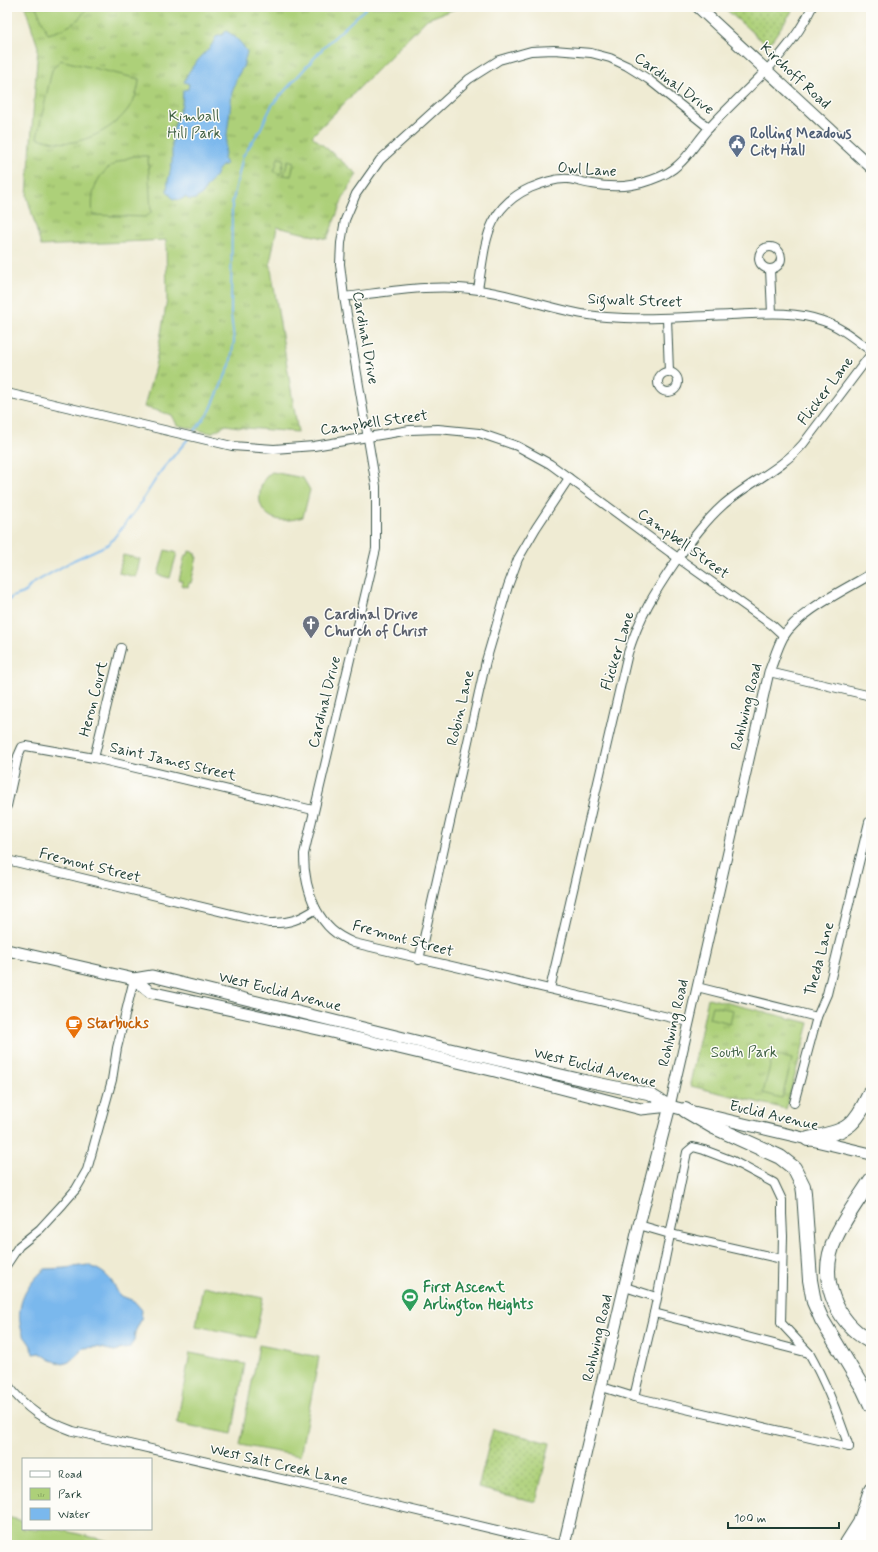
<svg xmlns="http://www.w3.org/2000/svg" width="878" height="1552" font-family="Mynerve,sans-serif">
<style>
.grass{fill:url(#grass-dots);stroke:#668656}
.park{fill:url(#park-tufts);stroke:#668656}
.garden{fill:#add079;stroke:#668656}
.water{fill:#7ab8ed;stroke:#4c7a90}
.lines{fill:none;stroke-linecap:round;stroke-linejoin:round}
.stream{stroke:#7ab8ed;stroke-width:2}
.minor-casing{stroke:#3e574c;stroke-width:10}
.tertiary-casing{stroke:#3e574c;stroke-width:11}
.secondary-casing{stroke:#3e574c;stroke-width:13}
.motorway-casing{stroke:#3e574c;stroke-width:16}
.minor{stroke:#fff;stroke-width:8}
.tertiary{stroke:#fff;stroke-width:9}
.secondary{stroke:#fff;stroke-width:11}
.motorway{stroke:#fff;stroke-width:14}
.labels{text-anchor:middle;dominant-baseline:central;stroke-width:3;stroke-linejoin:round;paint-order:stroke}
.street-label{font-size:15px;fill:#1f3d34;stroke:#fdfcf7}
.park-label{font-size:15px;fill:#426245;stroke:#fdfcf7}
.service-label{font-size:15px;font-weight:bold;fill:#4e5e75;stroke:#fdfcf7;text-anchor:start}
.worship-label{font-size:15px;font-weight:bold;fill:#5b616d;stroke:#fdfcf7;text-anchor:start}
.food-label{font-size:15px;font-weight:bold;fill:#c56008;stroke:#fdfcf7;text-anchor:start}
.leisure-label{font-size:15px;font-weight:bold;fill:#27864d;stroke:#fdfcf7;text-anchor:start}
</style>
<defs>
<pattern id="grass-dots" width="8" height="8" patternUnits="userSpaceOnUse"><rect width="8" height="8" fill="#add079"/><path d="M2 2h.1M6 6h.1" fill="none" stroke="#8caa64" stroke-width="1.8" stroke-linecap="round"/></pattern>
<pattern id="park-tufts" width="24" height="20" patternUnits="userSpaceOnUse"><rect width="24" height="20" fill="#add079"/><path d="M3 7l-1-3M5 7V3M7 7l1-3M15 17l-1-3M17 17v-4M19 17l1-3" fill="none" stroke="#8caa64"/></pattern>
</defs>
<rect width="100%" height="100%" fill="#fdfcf7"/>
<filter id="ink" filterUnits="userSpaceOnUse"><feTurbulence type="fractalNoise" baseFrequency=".025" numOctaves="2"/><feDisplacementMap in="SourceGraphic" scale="8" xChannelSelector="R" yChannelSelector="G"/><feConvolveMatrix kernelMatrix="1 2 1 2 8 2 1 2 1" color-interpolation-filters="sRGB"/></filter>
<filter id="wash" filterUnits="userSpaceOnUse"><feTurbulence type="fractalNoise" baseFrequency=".012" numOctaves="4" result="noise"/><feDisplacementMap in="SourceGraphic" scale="16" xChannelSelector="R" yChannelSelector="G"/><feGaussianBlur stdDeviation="0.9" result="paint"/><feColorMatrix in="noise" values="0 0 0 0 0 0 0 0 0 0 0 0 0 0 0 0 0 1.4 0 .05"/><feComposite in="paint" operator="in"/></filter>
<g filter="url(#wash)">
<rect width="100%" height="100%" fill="#efebd3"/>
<g class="grass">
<polygon points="723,7 795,7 768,46"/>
<polygon points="493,1429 550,1443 536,1502 478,1488"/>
</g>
<g class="park">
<polygon points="25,7 278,7 285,13 292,7 460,7 427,19 312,136 357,174 344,196 327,239 277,227 270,263 298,432 245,428 226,425 211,433 177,425 172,415 144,407 155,367 167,300 166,240 41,246 27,196 38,47"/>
<polygon points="708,998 809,1023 786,1109 691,1086 690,1084"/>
</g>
<g class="garden">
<path d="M36,7H87C80,23 63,30 48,34Z"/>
<path d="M60,60L139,79C138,112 104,136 74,142C62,144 49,141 37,138L52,70Z"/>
<path d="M134,156H148L151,213L145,217L93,215C89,182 103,165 134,156Z"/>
<polygon points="278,158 284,159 281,174 274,172"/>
<polygon points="288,160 294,162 291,176 284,175"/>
<path d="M272,472L303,478L310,490L303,517C299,518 293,520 288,520C271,522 257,510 260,493C261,484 264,477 272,472Z"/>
<polygon points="165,550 177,553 170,578 158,575"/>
<polygon points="189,551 196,553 195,557 197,557 191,583 189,583 188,587 181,585 182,581 179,580 185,555 188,555"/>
<polygon points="123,555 140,559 136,577 119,573"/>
<polygon points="712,1006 733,1010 730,1023 709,1018"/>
<polygon points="773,1054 792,1059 782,1098 763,1093"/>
<polygon points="203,1286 263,1298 255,1338 196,1326"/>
<polygon points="259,1345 319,1357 300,1456 240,1445"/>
<polygon points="190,1353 245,1364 232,1434 177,1423"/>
<polygon points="7,1517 23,1521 23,1529 57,1529 125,1545 7,1545"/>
</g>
<g class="water">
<path d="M226,31C234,35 243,44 247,52L243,67L237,77L232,93L224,160L226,164L222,166L218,170L215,177L205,189L203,194L195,199L190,200L185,197L180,200L173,199L167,191L168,181L172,163V133L182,104L183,90L188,89L189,84L184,82C190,66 201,58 211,46C214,42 214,38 218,35H222Z"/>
<path d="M88,1265C105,1272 111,1277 119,1295L134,1301L142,1310L141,1320L135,1332L134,1341L129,1348L114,1351L97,1347L84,1348L69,1362L63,1364L51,1360L40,1353L33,1354C32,1343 26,1341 22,1332C14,1306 26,1285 45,1269L65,1268Z"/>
</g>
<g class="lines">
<g class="stream">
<polyline points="192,434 210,411 230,365 234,341 231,314 232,204 243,156 260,130 272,105 326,45 367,7"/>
<polyline points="7,602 12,597 24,593 32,584 74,560 109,544 136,510 161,471 188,439"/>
</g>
</g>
</g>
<g filter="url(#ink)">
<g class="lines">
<defs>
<g id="minor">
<circle cx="770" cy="258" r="11"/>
<polyline points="770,269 772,313"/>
<path d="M478,289C486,245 484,209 530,188C542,183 555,178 568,179C576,180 584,183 592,184C612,188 632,187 651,180C660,177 671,172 678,165C690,155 699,138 711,126C746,88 790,55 812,7"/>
<path d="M344,297C388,292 434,283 479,290C522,296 563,314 606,317C647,320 689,317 730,315C760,314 793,310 823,321C841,327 856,340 871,351"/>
<polyline points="667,318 669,372"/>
<circle cx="668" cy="382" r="10"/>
<polyline points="7,393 232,446 274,449 314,446 410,430 438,429 479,433 517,446 550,464 671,553 772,625 784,636"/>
<polyline points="769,672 871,696"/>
<polyline points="94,758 121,648"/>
<polyline points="7,806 18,756 22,747 26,746 94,758 313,810"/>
<path d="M7,860L269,923C288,924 301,919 316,909C326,927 335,935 354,943L689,1022"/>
<path d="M316,909C307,891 304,874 304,854L376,549V486L344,297L340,264L341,243L345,220L356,194L380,160L469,79L499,60L531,51L554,50L591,53L610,58L627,66L648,79L709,128"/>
<polyline points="419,960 486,661 508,586 518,559 536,528 569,478"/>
<polyline points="697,987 817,1017"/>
<path d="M550,989L628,653C640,616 654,593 676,561C690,542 705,521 723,505C748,483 780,470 803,444L871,354"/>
<polyline points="794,1103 817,1017 827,994 869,822"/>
<polyline points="639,1225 670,1234 782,1259"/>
<polyline points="7,1264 19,1246 40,1229 63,1204 76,1189 87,1170 112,1080 117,1048 134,979"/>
<polyline points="625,1287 656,1297"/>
<path d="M654,1313L809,1353C826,1383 838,1414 849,1447"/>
<path d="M7,1384C27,1410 43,1420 73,1431L325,1489L560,1545"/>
<polyline points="602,1387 634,1397 849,1447"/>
<polyline points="634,1397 654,1313 687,1152 693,1147 704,1150 733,1161 774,1183 782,1200 782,1214 783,1236 781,1323 809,1353"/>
</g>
<path id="tertiary" d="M670,1106L769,672C774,660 777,648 783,637C799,611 845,590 871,574"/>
<g id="secondary">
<polyline points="698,7 871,167"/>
<polyline points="7,950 134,979 152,976 160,978 420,1042 587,1081 650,1094 670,1106 685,1110 871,1154"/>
<polyline points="134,979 150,992 327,1031 495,1071 641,1109 670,1106"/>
<polyline points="564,1545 639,1225 670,1106"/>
</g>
<g id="motorway">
<polyline points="685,1110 714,1127 780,1157 794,1168 803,1186 804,1193 810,1280 814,1302 822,1320 864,1390 871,1405"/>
<path d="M808,1139C849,1130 853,1129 871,1091"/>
<path d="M871,1180C859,1199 845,1217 836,1237C817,1277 834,1321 871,1342"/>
<polyline points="846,1545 860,1523 871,1490"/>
<polyline points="859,1545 871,1527"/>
</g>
</defs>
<use href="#minor" class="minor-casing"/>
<use href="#tertiary" class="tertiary-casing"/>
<use href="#secondary" class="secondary-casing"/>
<use href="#motorway" class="motorway-casing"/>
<use href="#minor" class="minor"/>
<use href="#tertiary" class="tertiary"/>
<use href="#secondary" class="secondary"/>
<use href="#motorway" class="motorway"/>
</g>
</g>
<defs>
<symbol id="civic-pin" viewBox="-11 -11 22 30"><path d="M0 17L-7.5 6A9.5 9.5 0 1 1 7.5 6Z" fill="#5c6f8a" stroke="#fdfcf7"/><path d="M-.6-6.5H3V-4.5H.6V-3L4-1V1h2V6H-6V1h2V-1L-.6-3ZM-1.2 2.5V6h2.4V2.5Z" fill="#fff"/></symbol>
<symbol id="church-pin" viewBox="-11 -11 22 30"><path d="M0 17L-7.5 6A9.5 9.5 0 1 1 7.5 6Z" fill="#6b7280" stroke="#fdfcf7"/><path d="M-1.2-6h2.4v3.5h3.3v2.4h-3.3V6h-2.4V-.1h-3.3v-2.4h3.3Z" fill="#fff"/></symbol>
<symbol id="cafe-pin" viewBox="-11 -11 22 30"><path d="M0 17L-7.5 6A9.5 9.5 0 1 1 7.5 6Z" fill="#e8710a" stroke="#fdfcf7"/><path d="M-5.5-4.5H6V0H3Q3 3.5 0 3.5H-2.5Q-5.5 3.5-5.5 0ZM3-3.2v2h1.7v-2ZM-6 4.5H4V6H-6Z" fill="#fff"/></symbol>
<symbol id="stadium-pin" viewBox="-11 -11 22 30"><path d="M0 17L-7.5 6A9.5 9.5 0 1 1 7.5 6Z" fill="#2e9e5b" stroke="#fdfcf7"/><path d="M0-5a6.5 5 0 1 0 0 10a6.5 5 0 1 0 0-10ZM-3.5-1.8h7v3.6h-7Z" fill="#fff"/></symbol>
</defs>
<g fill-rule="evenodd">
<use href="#civic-pin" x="727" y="133" width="20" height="27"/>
<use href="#church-pin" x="301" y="614" width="20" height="27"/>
<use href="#cafe-pin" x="64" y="1014" width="20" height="27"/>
<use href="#stadium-pin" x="400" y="1287" width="20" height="27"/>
</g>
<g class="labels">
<g class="street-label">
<text transform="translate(795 76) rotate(43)">Kirchoff Road</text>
<text transform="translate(674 84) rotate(36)">Cardinal Drive</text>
<text transform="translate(587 170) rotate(4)">Owl Lane</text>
<text transform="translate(635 301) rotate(2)">Sigwalt Street</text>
<text transform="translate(365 338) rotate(80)">Cardinal Drive</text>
<text transform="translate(826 391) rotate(-53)">Flicker Lane</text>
<text transform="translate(374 423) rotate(-8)">Campbell Street</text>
<text transform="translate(683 544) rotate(36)">Campbell Street</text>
<text transform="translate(618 651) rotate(-73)">Flicker Lane</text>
<text transform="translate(94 699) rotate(-76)">Heron Court</text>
<text transform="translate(325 702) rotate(-76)">Cardinal Drive</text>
<text transform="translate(747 707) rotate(-76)">Rohlwing Road</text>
<text transform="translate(461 708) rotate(-77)">Robin Lane</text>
<text transform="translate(173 762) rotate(13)">Saint James Street</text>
<text transform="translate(90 866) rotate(14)">Fremont Street</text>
<text transform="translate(403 939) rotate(15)">Fremont Street</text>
<text transform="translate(820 959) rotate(-75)">Theda Lane</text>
<text transform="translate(280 992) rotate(14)">West Euclid Avenue</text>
<text transform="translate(674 1023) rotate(-77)">Rohlwing Road</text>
<text transform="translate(595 1068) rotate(14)">West Euclid Avenue</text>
<text transform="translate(774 1116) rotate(13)">Euclid Avenue</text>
<text transform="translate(598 1338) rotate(-77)">Rohlwing Road</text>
<text transform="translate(279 1465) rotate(13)">West Salt Creek Lane</text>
</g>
<g class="park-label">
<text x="194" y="117">Kimball<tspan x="194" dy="17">Hill Park</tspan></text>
<text x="744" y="1053">South Park</text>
</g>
<g class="service-label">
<text x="750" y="134">Rolling Meadows<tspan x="750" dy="17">City Hall</tspan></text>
</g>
<g class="worship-label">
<text x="324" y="615">Cardinal Drive<tspan x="324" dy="17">Church of Christ</tspan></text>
</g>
<g class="food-label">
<text x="87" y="1024">Starbucks</text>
</g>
<g class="leisure-label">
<text x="423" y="1288">First Ascent<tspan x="423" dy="17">Arlington Heights</tspan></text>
</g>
</g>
<rect width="878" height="1552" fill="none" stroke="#fdfcf7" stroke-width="24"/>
<rect x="22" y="1458" width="130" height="72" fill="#fdfcf7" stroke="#a4b0a9"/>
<rect x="30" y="1471" width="20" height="6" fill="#ffffff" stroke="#a4b0a9"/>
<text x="58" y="1478" font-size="12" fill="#1f3d34">Road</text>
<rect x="30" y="1488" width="20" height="12" fill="url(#park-tufts)" stroke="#a4b0a9"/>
<text x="58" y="1498" font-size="12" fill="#1f3d34">Park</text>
<rect x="30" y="1508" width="20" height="12" fill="#7ab8ed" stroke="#a4b0a9"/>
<text x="58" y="1518" font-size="12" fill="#1f3d34">Water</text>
<path d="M728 1522v6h111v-6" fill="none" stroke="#1f3d34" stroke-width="2"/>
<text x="734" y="1522" font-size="12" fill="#1f3d34" stroke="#fdfcf7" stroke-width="3" paint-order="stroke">100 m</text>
</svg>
